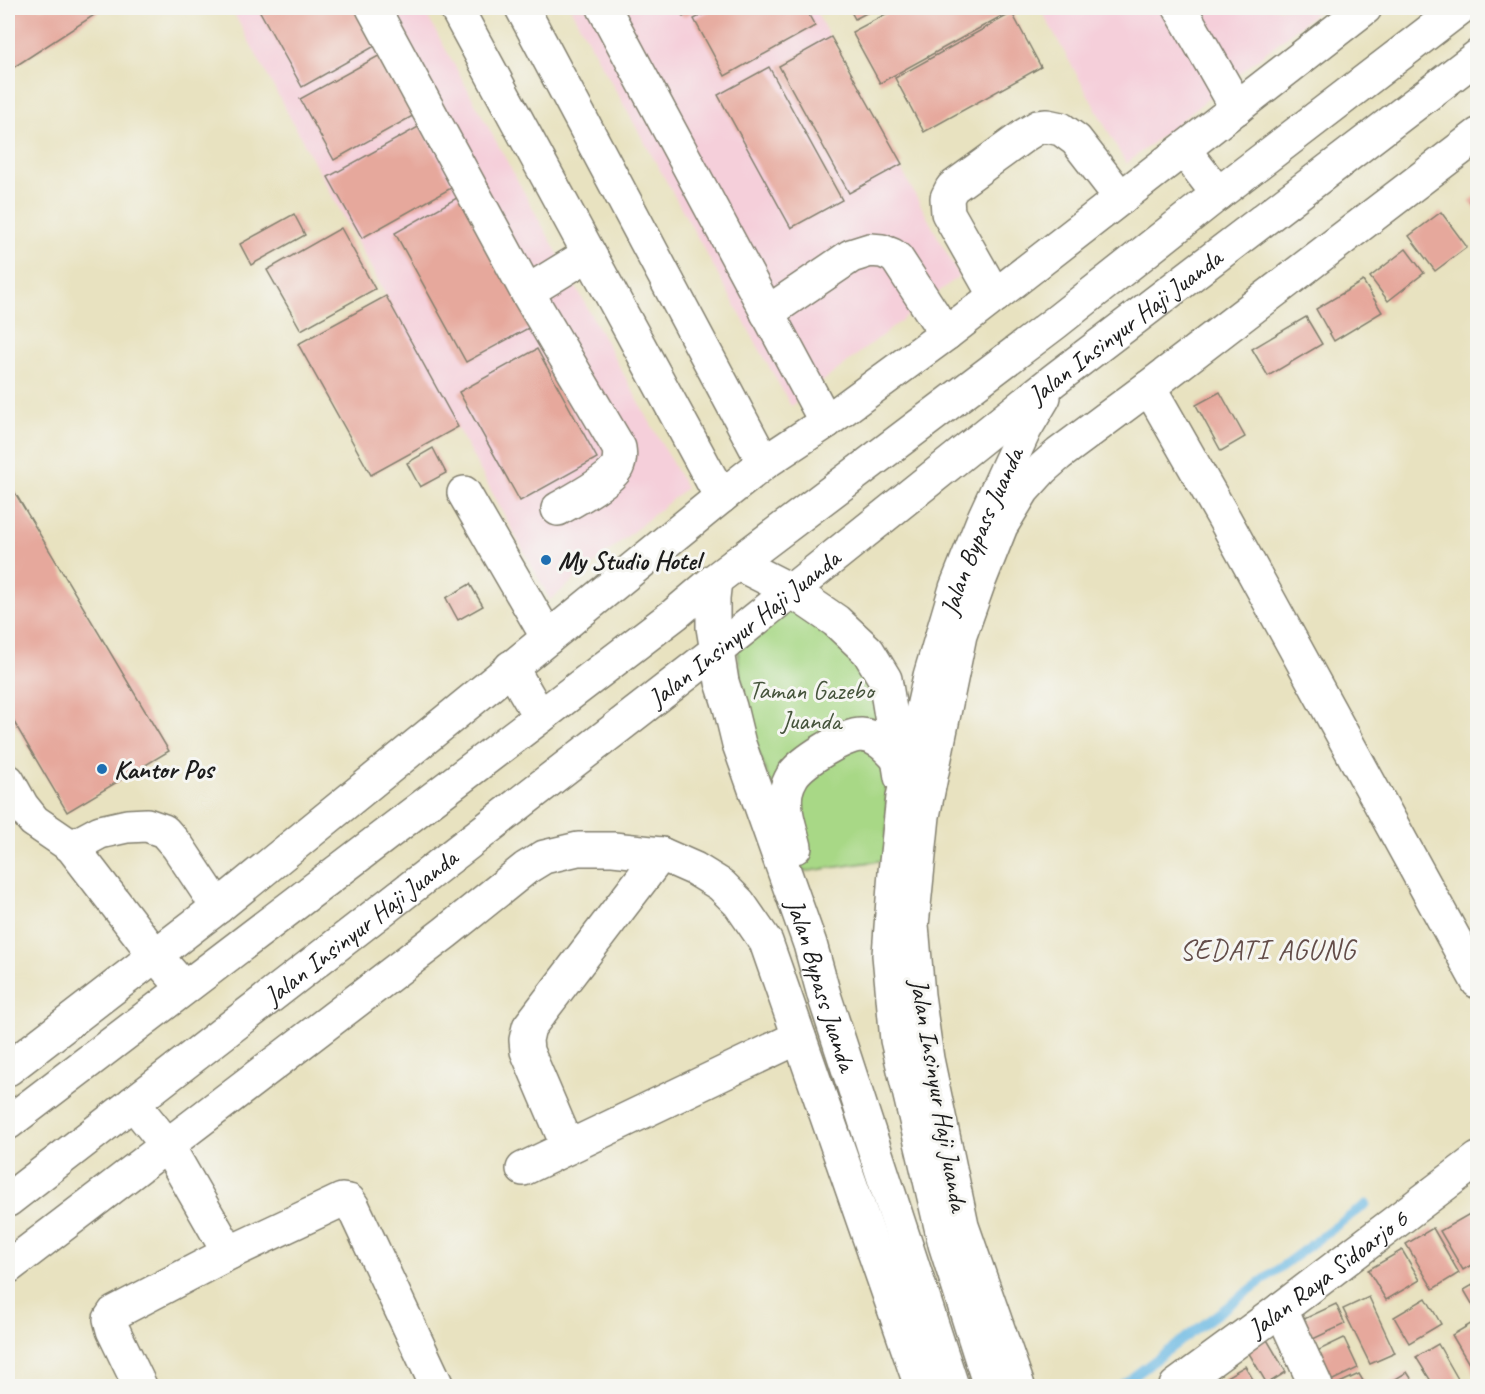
<svg xmlns="http://www.w3.org/2000/svg" width="1485" height="1394" font-family="Caveat,sans-serif">
<style>
.built{fill:#f5cfda}
.park{fill:#a8d886;stroke:#627a51;stroke-width:1.5}
.lines{fill:none;stroke-linecap:round;stroke-linejoin:round}
.stream{stroke:#68b7e2;stroke-width:9}
.building{fill:#e6a89c}
.minor-casing{stroke:#827f6e;stroke-width:36}
.highway-casing{stroke:#827f6e;stroke-width:36}
.minor{stroke:#fff;stroke-width:33}
.highway{stroke:#fff;stroke-width:33}
.poi-dot{fill:#1f6fb2;stroke:#f6f6f2;stroke-width:2}
.labels{text-anchor:middle;dominant-baseline:central;stroke-width:6;stroke-linejoin:round;paint-order:stroke}
.street-label{font-size:26px;fill:#1c1c1c;stroke:#f6f6f2}
.poi-label{font-size:26px;font-weight:bold;fill:#1c1c1c;stroke:#f6f6f2;text-anchor:start}
.park-label{font-size:26px;fill:#46543c;stroke:#f6f6f2}
.quarter-label{font-size:28px;letter-spacing:1.5px;fill:#634d49;stroke:#f6f6f2}
</style>
<rect width="100%" height="100%" fill="#f6f6f2"/>
<filter id="ink" filterUnits="userSpaceOnUse"><feTurbulence type="fractalNoise" baseFrequency=".0167" numOctaves="2"/><feDisplacementMap in="SourceGraphic" scale="12" xChannelSelector="R" yChannelSelector="G"/><feConvolveMatrix kernelMatrix="1 2 1 2 8 2 1 2 1" color-interpolation-filters="sRGB"/></filter>
<filter id="wash" filterUnits="userSpaceOnUse"><feTurbulence type="fractalNoise" baseFrequency=".008" numOctaves="4" result="noise"/><feDisplacementMap in="SourceGraphic" scale="24" xChannelSelector="R" yChannelSelector="G"/><feGaussianBlur stdDeviation="1.35" result="paint"/><feColorMatrix in="noise" values="0 0 0 0 0 0 0 0 0 0 0 0 0 0 0 0 0 1.4 0 .05"/><feComposite in="paint" operator="in"/></filter>
<g filter="url(#wash)">
<rect width="100%" height="100%" fill="#e8e2c0"/>
<g class="built">
<polygon points="231,8 423,8 686,488 550,600"/>
<polygon points="570,8 814,8 959,276 791,406"/>
<polygon points="1040,8 1322,8 1126,164"/>
</g>
<polygon class="park" points="790,603 838,632 873,678 884,728 887,823 885,860 803,872 745,715 737,644"/>
<g class="lines">
<polyline class="stream" points="1120,1386 1366,1204"/>
</g>
<g id="blocks">
<g class="building">
<polygon points="8,8 100,8 102,10 8,71"/>
<polygon points="258,8 362,8 382,42 302,87"/>
<polygon points="678,8 699,8 683,17"/>
<polygon points="715,8 805,8 815,26 725,76 694,19"/>
<polygon points="849,8 876,8 855,19"/>
<polygon points="897,8 1016,8 880,83 852,32"/>
<polygon points="1012,13 1041,67 924,132 895,78"/>
<polygon points="831,37 902,164 849,193 779,66"/>
<polygon points="384,53 418,113 334,160 300,99"/>
<polygon points="769,67 842,200 791,228 718,95"/>
<polygon points="420,126 453,187 362,238 328,177"/>
<polygon points="462,195 534,325 466,362 395,233"/>
<polygon points="1478,195 1478,212 1469,201"/>
<polygon points="1441,212 1467,247 1435,271 1409,236"/>
<polygon points="294,214 305,235 251,265 240,244"/>
<polygon points="341,228 375,289 301,330 267,270"/>
<polygon points="1406,249 1424,273 1388,301 1370,277"/>
<polygon points="1363,281 1382,312 1334,341 1316,309"/>
<polygon points="386,296 458,427 371,475 298,344"/>
<polygon points="1306,317 1322,344 1268,376 1252,349"/>
<polygon points="537,349 597,458 520,501 459,392"/>
<polygon points="1220,392 1245,437 1221,451 1196,405"/>
<polygon points="433,448 446,473 420,487 407,463"/>
<polygon points="8,481 169,751 67,812 8,712"/>
<polygon points="470,584 483,606 458,620 446,598"/>
<polygon points="1473,1212 1478,1220 1478,1261 1463,1270 1440,1231"/>
<polygon points="1433,1228 1459,1273 1433,1289 1406,1244"/>
<polygon points="1402,1250 1420,1280 1386,1300 1368,1270"/>
<polygon points="1478,1282 1478,1314 1464,1290"/>
<polygon points="1369,1297 1395,1353 1370,1364 1343,1309"/>
<polygon points="1426,1298 1441,1324 1409,1343 1394,1317"/>
<polygon points="1336,1304 1345,1324 1313,1339 1304,1319"/>
<polygon points="1474,1322 1478,1328 1478,1379 1452,1335"/>
<polygon points="1266,1338 1286,1372 1267,1384 1247,1350"/>
<polygon points="1344,1338 1358,1368 1331,1381 1317,1351"/>
<polygon points="1438,1344 1462,1386 1434,1386 1416,1357"/>
<polygon points="1245,1366 1257,1386 1228,1386 1223,1379"/>
<polygon points="1407,1372 1416,1386 1387,1386 1386,1385"/>
<polygon points="1359,1374 1366,1386 1333,1386"/>
</g>
</g>
</g>
<g filter="url(#ink)">
<use href="#blocks" fill-opacity="0" stroke="#827f6e" stroke-width="1.5"/>
<g class="lines">
<defs>
<g id="minor">
<path d="M373,8L527,292L619,448C620,454 620,461 617,467C611,480 572,501 558,509"/>
<polyline points="456,8 721,497"/>
<polyline points="522,8 764,463"/>
<polyline points="604,8 826,422"/>
<polyline points="1180,8 1237,108"/>
<polyline points="527,292 589,254"/>
<polyline points="995,296 948,213 947,198 952,188 1025,135 1038,127 1047,126 1061,129 1076,140 1121,198"/>
<polyline points="767,313 851,256 870,250 882,251 892,255 897,259 946,334"/>
<polyline points="1149,387 1225,520 1478,982"/>
<polyline points="464,493 548,638"/>
<polyline points="8,781 22,806 34,821 72,847 100,832 127,826 147,825 164,831 178,847 218,907"/>
<polyline points="72,847 155,955"/>
<polyline points="8,1069 218,907 721,497 764,463 826,422 946,334 1365,8"/>
<polyline points="167,1145 229,1253"/>
<polyline points="568,1147 527,1051 526,1040 529,1027 661,854"/>
<polyline points="523,1169 799,1037"/>
<polyline points="8,1267 445,933 526,868 544,857 578,849 613,849 661,854 695,869 721,885 739,903 766,942 921,1386"/>
<polyline points="1281,1309 1316,1386"/>
<polyline points="140,1386 113,1330 110,1319 114,1313 229,1253 342,1200 349,1201 353,1207 437,1386"/>
<polyline points="1018,1386 962,1226 927,1059 918,995 912,925 923,816 960,635 978,584 1001,526 1023,490 1043,468 1059,454 1149,387 1478,135"/>
<path id="s1" d="M1176,1386L1281,1309L1478,1159"/>
</g>
<g id="highway">
<polyline points="1184,150 1218,194"/>
<polyline points="737,563 792,591 836,621 868,651 885,679 901,777"/>
<path id="s2" d="M715,580L713,598V627L722,682L730,707L739,744L810,944L824,995L952,1386"/>
<polyline points="511,667 540,717"/>
<path d="M795,847C791,830 783,810 786,792C787,787 790,780 793,775C803,761 844,735 861,735C878,736 888,748 899,760"/>
<polyline points="155,955 184,988"/>
<polyline points="133,1103 167,1145"/>
<polyline points="8,1123 675,614 715,580 1055,323 1218,194 1460,8"/>
<path id="s3" d="M8,1200L716,651L1054,380L1478,56"/>
<path id="s4" d="M990,1386L945,1244L897,1040L889,955L895,872L903,797L930,676L956,588L984,518L1025,429L1044,397"/>
</g>
</defs>
<use href="#minor" class="minor-casing"/>
<use href="#highway" class="highway-casing"/>
<use href="#minor" class="minor"/>
<use href="#highway" class="highway"/>
</g>
</g>
<g class="poi-dot">
<circle cx="546" cy="560" r="6"/>
<circle cx="102" cy="769" r="6"/>
</g>
<g class="labels">
<g class="street-label">
<text stroke="none"><textPath href="#s3" startOffset="1418">Jalan Insinyur Haji Juanda</textPath></text>
<text stroke="none"><textPath href="#s4" startOffset="880">Jalan Bypass Juanda</textPath></text>
<text stroke="none"><textPath href="#s3" startOffset="932">Jalan Insinyur Haji Juanda</textPath></text>
<text stroke="none"><textPath href="#s3" startOffset="446">Jalan Insinyur Haji Juanda</textPath></text>
<text stroke="none"><textPath href="#s2" startOffset="422">Jalan Bypass Juanda</textPath></text>
<text transform="translate(939 1095) rotate(80)">Jalan Insinyur Haji Juanda</text>
<text stroke="none"><textPath href="#s1" startOffset="189">Jalan Raya Sidoarjo 6</textPath></text>
</g>
<g class="poi-label">
<text x="558" y="560">My Studio Hotel</text>
<text x="114" y="769">Kantor Pos</text>
</g>
<g class="park-label">
<text x="811" y="690">Taman Gazebo<tspan x="811" dy="30">Juanda</tspan></text>
</g>
<g class="quarter-label">
<text x="1268" y="949">SEDATI AGUNG</text>
</g>
</g>
<rect width="1485" height="1394" fill="none" stroke="#f6f6f2" stroke-width="30"/>
</svg>
